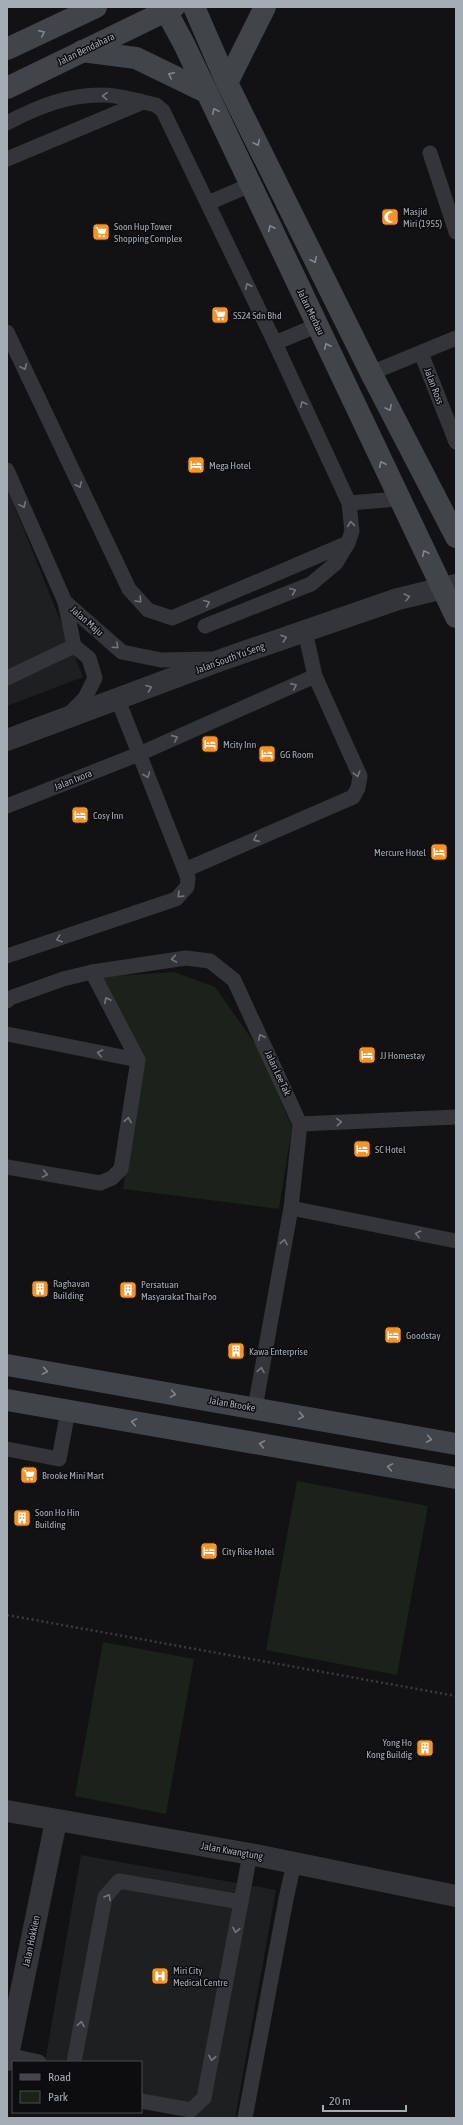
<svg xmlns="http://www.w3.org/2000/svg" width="463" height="2125" font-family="'Asap Condensed',sans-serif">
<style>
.built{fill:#1e1f21}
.green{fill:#1a221a}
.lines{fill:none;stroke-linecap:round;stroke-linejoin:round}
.path{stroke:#393c40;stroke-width:2.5;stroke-dasharray:2 3;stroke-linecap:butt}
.lane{stroke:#333539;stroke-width:15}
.street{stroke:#333539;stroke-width:22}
.secondary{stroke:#414449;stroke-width:22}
.oneway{stroke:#81878f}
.oneway2{stroke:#71767d}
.labels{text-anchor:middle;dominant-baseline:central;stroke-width:3;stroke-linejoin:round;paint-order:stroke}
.street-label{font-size:10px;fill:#a3abb5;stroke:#0d0d0f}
.poi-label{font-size:10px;fill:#a3abb5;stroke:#0d0d0f;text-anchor:start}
</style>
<rect width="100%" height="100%" fill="#121214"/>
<g class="built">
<polygon points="7,488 83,677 7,706"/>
<polygon points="81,1855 276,1890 235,2118 202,2118 141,2107 141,2062 45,2062"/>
</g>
<g class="green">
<polygon points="174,972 215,987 258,1048 292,1127 279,1209 123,1189 142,1060 100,977"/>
<polygon points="297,1481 428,1506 397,1675 266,1650"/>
<polygon points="103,1642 194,1659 166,1814 75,1796"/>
</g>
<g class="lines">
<polyline class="path" points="7,1615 456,1696"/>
<g class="lane">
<path d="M7,123C37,107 69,94 104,95C116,95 128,99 140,101"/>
<polyline points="430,153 456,232"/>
<polyline points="7,159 143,102 156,105 163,111 275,343 349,503 352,531 348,543 172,618 148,610 129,589 7,332"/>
<polyline points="208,203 250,185"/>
<polyline points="275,343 318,325"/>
<polyline points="421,353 456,442"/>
<polyline points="371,373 456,338"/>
<polyline points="7,470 65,602 122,652 161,660 211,659"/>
<polyline points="349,503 398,499"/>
<polyline points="65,602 74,646 89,658 95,678 85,698 69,714"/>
<polyline points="205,626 311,584 336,563 348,543"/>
<polyline points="305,631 315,676"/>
<polyline points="7,678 74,646"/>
<polyline points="7,806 139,754 315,676 360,776 358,788 353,797 185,870"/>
<polyline points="7,956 176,899 187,887 188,878 118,700"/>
<polyline points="7,1001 10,998 63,979 92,972 186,958 210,961 234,980 300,1124 291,1208 255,1408"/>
<polyline points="7,1034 138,1060"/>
<polyline points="300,1124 456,1117"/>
<polyline points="7,1167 100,1183 112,1178 121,1169 138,1060 92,972"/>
<polyline points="291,1208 456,1241"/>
<polyline points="7,1449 59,1459 68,1411"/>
<polyline points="241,1902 250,1854"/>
<polyline points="8,2055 39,2062"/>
<polyline points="74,2062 105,1897 119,1881 241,1902 204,2098 191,2110 141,2101"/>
<polyline points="245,2118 286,1899 294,1863"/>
</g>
<g class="street">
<polyline points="7,740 224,659 398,599 456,585"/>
<polyline points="7,1811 250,1854 456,1896"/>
<polyline points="7,2060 56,1821"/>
</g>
<g class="secondary">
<polyline points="164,7 184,44 456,617"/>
<polyline points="194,7 227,83 371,373 456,537"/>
<polyline points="7,49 96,7"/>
<polyline points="82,51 136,58 206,92"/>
<polyline points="227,83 265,7"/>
<polyline points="7,88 174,7"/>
<polyline points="7,1365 456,1444"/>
<polyline points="7,1400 456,1478"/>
</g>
</g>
<defs><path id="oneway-chevron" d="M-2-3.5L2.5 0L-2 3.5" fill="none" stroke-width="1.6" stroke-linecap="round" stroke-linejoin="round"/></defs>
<g class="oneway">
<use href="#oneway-chevron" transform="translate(42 33) rotate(-25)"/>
<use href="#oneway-chevron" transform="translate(171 75) rotate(-154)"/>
<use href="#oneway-chevron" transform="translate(215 111) rotate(-115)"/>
<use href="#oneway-chevron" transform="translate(257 143) rotate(64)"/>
<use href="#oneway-chevron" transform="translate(271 228) rotate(-116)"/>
<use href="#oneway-chevron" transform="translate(314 260) rotate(64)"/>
<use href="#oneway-chevron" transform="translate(327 346) rotate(-115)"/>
<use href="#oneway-chevron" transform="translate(389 408) rotate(62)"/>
<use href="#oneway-chevron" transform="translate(382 464) rotate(-115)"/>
<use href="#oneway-chevron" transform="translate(425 553) rotate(-116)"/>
<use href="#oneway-chevron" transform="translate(45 1371) rotate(10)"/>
<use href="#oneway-chevron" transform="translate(173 1394) rotate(10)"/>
<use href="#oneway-chevron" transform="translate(301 1416) rotate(10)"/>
<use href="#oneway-chevron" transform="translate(134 1422) rotate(-170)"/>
<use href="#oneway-chevron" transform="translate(429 1439) rotate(10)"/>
<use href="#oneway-chevron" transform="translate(262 1444) rotate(-170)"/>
<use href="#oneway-chevron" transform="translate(390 1467) rotate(-170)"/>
</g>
<g class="oneway2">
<use href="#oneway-chevron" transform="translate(105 96) rotate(-177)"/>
<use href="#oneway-chevron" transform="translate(248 286) rotate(-116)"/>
<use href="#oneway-chevron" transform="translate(24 367) rotate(65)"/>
<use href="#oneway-chevron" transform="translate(303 404) rotate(-115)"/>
<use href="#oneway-chevron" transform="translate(79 485) rotate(65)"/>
<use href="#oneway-chevron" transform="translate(23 505) rotate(66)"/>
<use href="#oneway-chevron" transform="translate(351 524) rotate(-96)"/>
<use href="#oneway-chevron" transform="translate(293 591) rotate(-22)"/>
<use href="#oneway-chevron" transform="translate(407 597) rotate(-14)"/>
<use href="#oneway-chevron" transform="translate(139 600) rotate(47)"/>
<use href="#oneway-chevron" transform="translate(207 603) rotate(-23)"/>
<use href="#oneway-chevron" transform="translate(284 638) rotate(-19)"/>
<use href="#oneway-chevron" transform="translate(116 646) rotate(42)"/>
<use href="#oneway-chevron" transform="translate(294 686) rotate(-24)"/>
<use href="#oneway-chevron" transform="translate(149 688) rotate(-21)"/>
<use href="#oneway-chevron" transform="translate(175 738) rotate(-24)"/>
<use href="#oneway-chevron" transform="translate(357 774) rotate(75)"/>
<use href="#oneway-chevron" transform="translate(147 775) rotate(68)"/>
<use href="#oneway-chevron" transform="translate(256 839) rotate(156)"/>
<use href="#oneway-chevron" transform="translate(180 895) rotate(136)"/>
<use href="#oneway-chevron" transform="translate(59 939) rotate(161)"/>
<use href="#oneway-chevron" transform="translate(174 959) rotate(171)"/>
<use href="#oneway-chevron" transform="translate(107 1000) rotate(-117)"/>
<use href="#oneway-chevron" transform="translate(261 1037) rotate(-115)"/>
<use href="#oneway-chevron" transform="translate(100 1053) rotate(-169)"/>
<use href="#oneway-chevron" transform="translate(128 1120) rotate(-81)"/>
<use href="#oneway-chevron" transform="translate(339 1122) rotate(-3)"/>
<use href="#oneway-chevron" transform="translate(45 1174) rotate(10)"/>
<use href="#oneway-chevron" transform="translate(418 1234) rotate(-168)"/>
<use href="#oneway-chevron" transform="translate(284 1242) rotate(-80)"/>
<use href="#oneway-chevron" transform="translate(261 1370) rotate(-80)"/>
<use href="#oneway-chevron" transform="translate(108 1897) rotate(-61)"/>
<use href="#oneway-chevron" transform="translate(236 1930) rotate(101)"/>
<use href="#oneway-chevron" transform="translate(81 2024) rotate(-79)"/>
<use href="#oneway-chevron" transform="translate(212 2058) rotate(101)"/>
</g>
<defs>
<symbol id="mosque-square" viewBox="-11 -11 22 22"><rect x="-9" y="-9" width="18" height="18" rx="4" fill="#f59529" stroke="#0d0d0f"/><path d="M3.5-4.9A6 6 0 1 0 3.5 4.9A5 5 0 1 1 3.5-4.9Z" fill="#fff"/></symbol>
<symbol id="supermarket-square" viewBox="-11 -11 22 22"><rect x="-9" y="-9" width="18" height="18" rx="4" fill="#f59529" stroke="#0d0d0f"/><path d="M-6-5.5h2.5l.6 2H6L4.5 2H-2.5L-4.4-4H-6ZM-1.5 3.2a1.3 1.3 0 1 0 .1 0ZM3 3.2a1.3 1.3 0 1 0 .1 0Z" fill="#fff"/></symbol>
<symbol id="hotel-square" viewBox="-11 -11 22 22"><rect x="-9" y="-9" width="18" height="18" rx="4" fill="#f59529" stroke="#0d0d0f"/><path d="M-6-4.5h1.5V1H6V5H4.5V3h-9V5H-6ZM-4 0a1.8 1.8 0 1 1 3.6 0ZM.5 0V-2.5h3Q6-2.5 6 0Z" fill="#fff"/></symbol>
<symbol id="building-square" viewBox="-11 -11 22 22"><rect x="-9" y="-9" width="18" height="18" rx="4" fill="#f59529" stroke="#0d0d0f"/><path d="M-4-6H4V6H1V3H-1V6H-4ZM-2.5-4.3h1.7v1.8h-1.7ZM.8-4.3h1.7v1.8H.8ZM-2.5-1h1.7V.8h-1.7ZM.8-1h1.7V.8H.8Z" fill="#fff"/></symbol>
<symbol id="hospital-square" viewBox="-11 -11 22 22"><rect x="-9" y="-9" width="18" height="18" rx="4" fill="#f59529" stroke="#0d0d0f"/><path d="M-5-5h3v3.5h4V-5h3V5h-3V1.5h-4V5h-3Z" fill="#fff"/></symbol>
</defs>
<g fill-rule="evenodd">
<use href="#mosque-square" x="380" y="207" width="20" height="20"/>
<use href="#supermarket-square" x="91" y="222" width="20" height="20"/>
<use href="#supermarket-square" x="210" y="305" width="20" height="20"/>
<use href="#hotel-square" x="186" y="455" width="20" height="20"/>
<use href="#hotel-square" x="200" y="734" width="20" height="20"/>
<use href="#hotel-square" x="257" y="744" width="20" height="20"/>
<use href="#hotel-square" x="70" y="805" width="20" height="20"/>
<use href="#hotel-square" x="429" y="842" width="20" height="20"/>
<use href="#hotel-square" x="357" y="1045" width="20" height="20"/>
<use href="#hotel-square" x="352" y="1139" width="20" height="20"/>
<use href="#building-square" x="30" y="1279" width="20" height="20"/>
<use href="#building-square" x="118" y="1280" width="20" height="20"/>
<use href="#hotel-square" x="383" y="1325" width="20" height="20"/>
<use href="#building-square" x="226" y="1341" width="20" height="20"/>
<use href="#supermarket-square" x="19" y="1465" width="20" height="20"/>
<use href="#building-square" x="12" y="1508" width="20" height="20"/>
<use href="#hotel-square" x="199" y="1541" width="20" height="20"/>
<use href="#building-square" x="415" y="1738" width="20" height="20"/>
<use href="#hospital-square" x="150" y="1966" width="20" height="20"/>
</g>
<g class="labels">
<g class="street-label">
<text transform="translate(86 49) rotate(-26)">Jalan Bendahara</text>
<text transform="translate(311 312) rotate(64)">Jalan Merbau</text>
<text transform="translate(434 386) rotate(69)">Jalan Ross</text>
<text transform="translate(87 621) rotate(41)">Jalan Maju</text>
<text transform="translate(230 658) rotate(-20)">Jalan South Yu Seng</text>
<text transform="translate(73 780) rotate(-22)">Jalan Ixora</text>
<text transform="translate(278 1073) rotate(65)">Jalan Lee Tak</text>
<text transform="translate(232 1404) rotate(10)">Jalan Brooke</text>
<text transform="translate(232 1851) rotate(10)">Jalan Kwangtung</text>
<text transform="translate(31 1941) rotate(-78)">Jalan Hokkien</text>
</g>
<g class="poi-label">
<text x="403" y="211">Masjid<tspan x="403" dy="12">Miri (1955)</tspan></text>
<text x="114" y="226">Soon Hup Tower<tspan x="114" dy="12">Shopping Complex</tspan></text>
<text x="233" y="315">SS24 Sdn Bhd</text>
<text x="209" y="465">Mega Hotel</text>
<text x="223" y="744">Mcity Inn</text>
<text x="280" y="754">GG Room</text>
<text x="93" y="815">Cosy Inn</text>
<text x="426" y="852" text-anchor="end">Mercure Hotel</text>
<text x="380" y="1055">JJ Homestay</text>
<text x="375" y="1149">SC Hotel</text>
<text x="53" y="1283">Raghavan<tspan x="53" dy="12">Building</tspan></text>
<text x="141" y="1284">Persatuan<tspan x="141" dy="12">Masyarakat Thai Poo</tspan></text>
<text x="406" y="1335">Goodstay</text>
<text x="249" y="1351">Kawa Enterprise</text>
<text x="42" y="1475">Brooke Mini Mart</text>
<text x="35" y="1512">Soon Ho Hin<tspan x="35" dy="12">Building</tspan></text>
<text x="222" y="1551">City Rise Hotel</text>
<text x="412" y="1742" text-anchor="end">Yong Ho<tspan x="412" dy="12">Kong Buildig</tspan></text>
<text x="173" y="1970">Miri City<tspan x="173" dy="12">Medical Centre</tspan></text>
</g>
</g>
<rect width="463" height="2125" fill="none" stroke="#a3abb5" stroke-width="16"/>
<rect x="12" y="2061" width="130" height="52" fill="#0d0d0f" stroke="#494c51"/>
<rect x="20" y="2074" width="20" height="6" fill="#414449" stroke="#494c51"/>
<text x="48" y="2081" font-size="12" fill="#a3abb5">Road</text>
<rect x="20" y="2091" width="20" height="12" fill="#1a221a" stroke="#494c51"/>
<text x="48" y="2101" font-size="12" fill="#a3abb5">Park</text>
<path d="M323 2105v6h83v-6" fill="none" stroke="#a3abb5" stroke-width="2"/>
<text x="329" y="2105" font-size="12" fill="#a3abb5" stroke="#0d0d0f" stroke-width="3" paint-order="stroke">20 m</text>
</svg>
